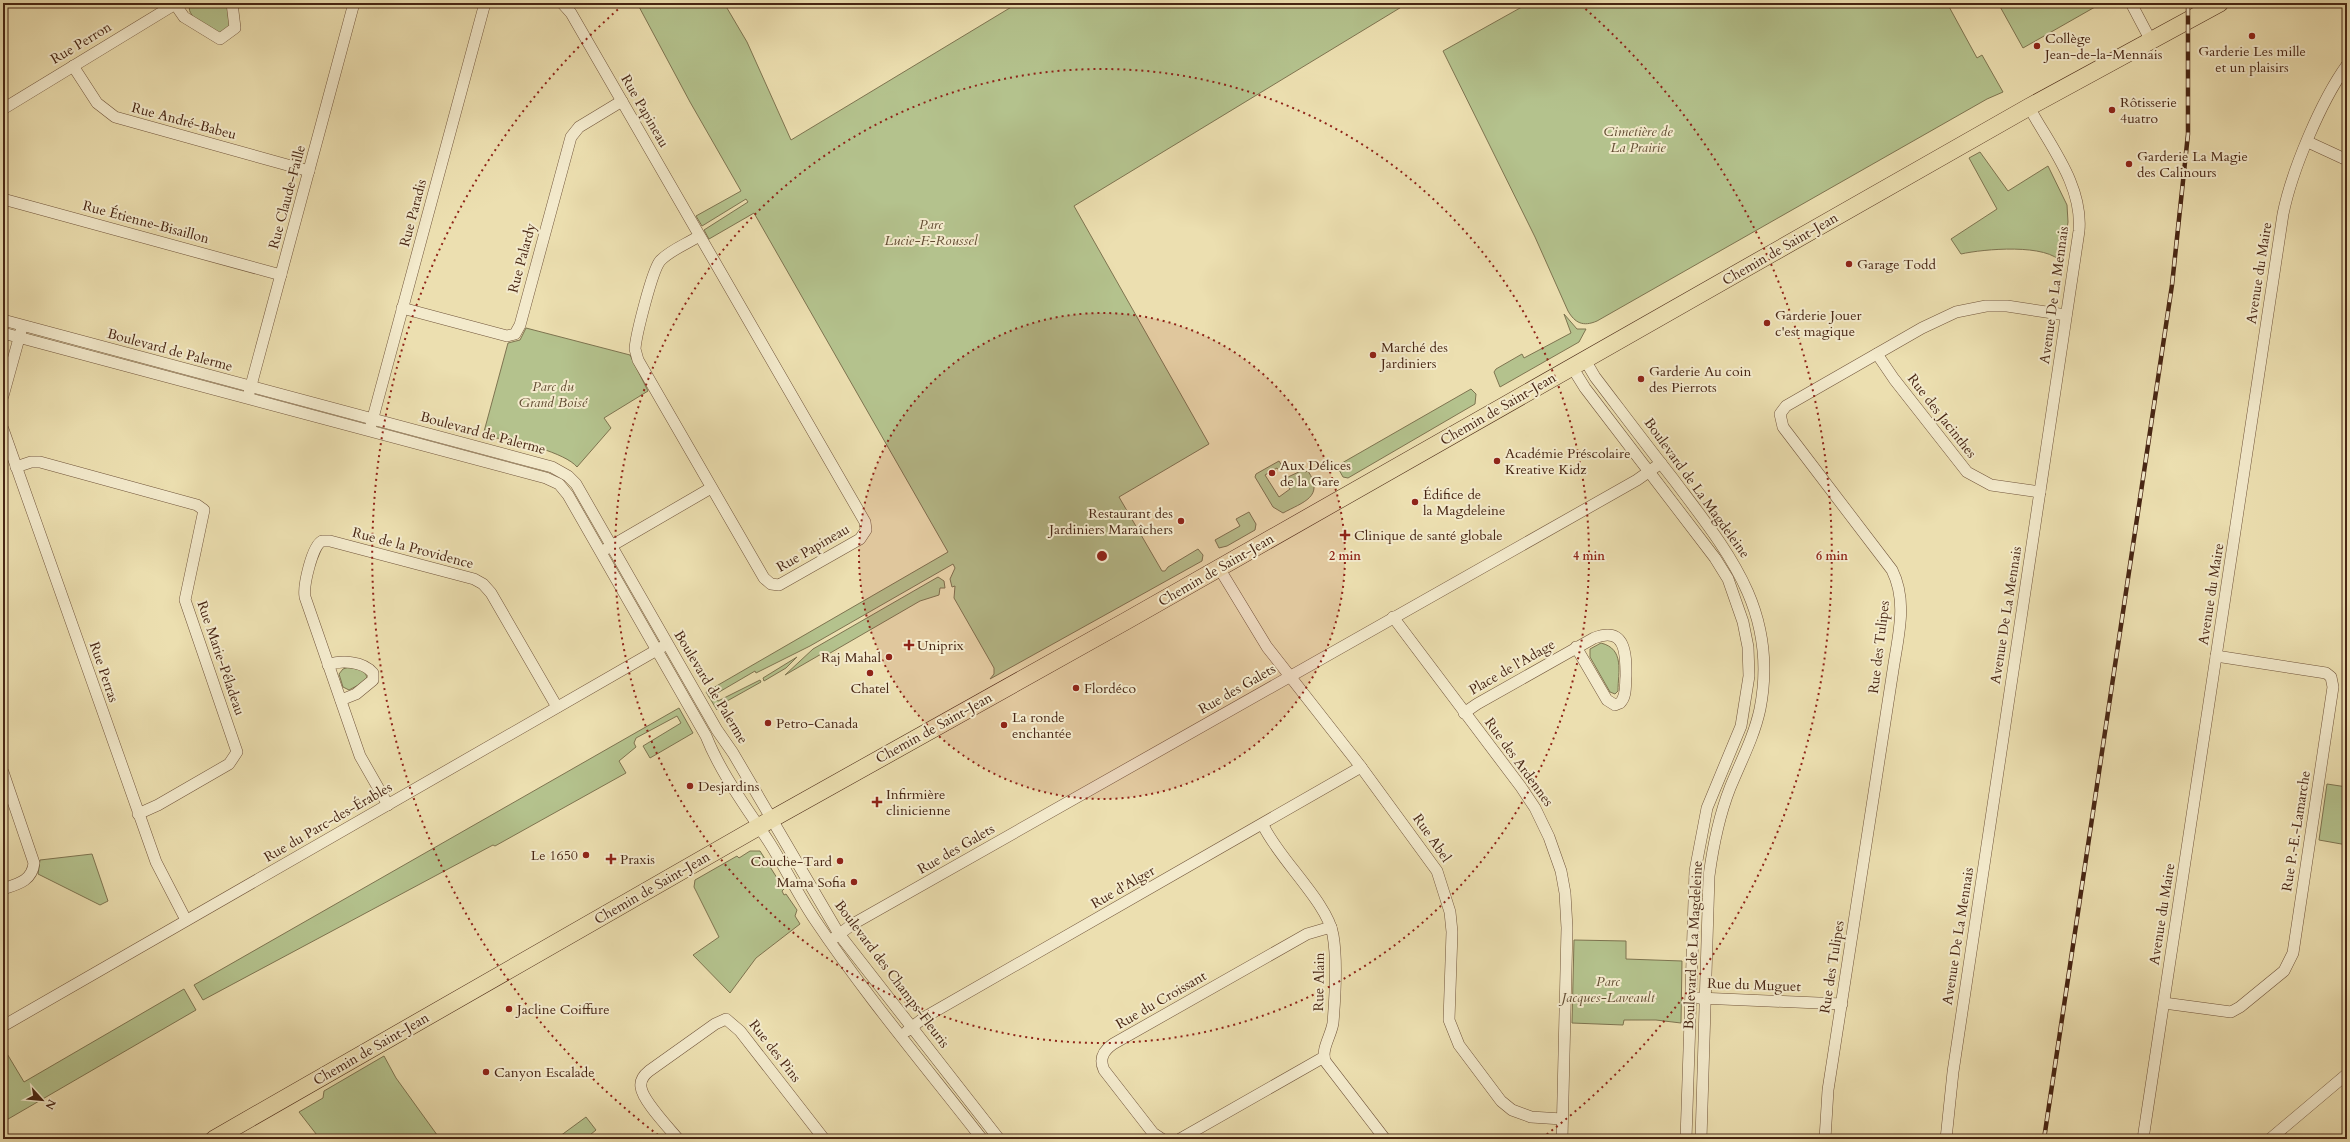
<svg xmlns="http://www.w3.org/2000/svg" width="2350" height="1142" font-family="Cardo,serif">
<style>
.green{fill:#b4c28d;stroke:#7e7450}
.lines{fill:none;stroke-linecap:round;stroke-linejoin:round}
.street-casing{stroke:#70543a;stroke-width:12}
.primary-casing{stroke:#472513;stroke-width:18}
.street{stroke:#f3eacc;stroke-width:11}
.primary{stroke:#ecdfb0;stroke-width:17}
.rail-casing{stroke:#472513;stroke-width:4.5}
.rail{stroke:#f3eacc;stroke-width:3;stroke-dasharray:9;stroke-linecap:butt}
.ring{fill:none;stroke:#8f2418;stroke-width:2;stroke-dasharray:2 4}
.poi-dot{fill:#8f2418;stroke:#f3eacc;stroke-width:1.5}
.labels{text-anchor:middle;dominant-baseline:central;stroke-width:4;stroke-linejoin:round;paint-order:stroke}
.poi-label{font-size:14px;fill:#472513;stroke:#f3eacc;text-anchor:start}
.street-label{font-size:14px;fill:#472513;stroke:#f3eacc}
.park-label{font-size:14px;font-style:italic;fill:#624c32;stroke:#f3eacc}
.centre{fill:#8f2418;stroke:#f3eacc;stroke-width:2}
.ring-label{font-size:12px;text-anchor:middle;font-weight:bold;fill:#8f2418;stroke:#f3eacc;stroke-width:4;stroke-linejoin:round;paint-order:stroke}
</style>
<rect width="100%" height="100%" fill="#ecdfb0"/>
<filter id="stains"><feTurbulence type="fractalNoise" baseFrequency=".005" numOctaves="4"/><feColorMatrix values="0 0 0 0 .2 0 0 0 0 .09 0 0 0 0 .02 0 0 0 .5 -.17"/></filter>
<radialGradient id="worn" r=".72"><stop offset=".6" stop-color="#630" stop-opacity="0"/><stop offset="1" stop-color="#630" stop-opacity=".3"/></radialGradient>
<g class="green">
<path d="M191,3H227L230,25L220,34C211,27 182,17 191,3Z"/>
<polygon points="637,3 724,3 747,42 791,140 1018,3 1408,3 1074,206 1209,444 1119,497 1162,571 1165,571 1168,567 1198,549 1203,555 1202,561 990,679 994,674 994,668 954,598 955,586 952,587 950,579 955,568 953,564 810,646 756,673 755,671 714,695 718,701 760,680 761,682 720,705 717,710 706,692 948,552 754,213 709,239 704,230 748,202 746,199 702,226 696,216 741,191 690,102"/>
<path d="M1529,3H1947L1977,58L1982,55L2003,92L1987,99L1597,321C1583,327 1575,323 1568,311L1535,237L1443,51Z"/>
<polygon points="1998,3 2102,3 2023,48"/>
<path d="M1980,152L2008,191L2048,166L2067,205L2068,222L2062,263C2048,243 1983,249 1961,254L1951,239L1997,209L1969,158Z"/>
<polygon points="1564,314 1577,329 1586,329 1579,342 1500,387 1494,372 1496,369 1522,354 1524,358 1571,333"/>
<path d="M526,328L630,355L648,391L604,418L611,428L577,467C566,453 515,440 496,438C490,437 487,440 482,439L508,343L520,340Z"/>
<polygon points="1471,389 1476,394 1475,404 1348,478 1343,477 1338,468 1342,463"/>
<path d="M1279,461L1284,469L1280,472L1277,468L1265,475L1279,497L1290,489L1284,479L1286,480L1288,477L1303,470L1305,472L1308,471C1325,497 1303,502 1283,513L1273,507L1255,477L1256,474Z"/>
<polygon points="1249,512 1256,524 1255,530 1227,546 1219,548 1215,540 1240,526 1236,519"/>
<polygon points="938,577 944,581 945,588 940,588 939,595 920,601 825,656 823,653 785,675 813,649"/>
<path d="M1601,643C1625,649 1618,672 1618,691L1615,694L1610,692L1590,657V649Z"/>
<polygon points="797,657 786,668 764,681 763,678"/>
<polygon points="349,667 364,671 367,677 366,681 349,690 343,687 339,674 343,669"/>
<polygon points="679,708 693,733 650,758 643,746 681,723 677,716 636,738 634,743 636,747 619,761 626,773 495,846 493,845 203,1000 194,985"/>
<polygon points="2327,784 2347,787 2347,845 2319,840"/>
<polygon points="750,851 760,851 784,889 782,891 784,895 786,894 797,910 795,916 800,924 756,958 730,993 693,955 719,937 694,887 695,880 737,856 739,858"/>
<polygon points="92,854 108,901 100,905 38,874 40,860"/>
<polygon points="1574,940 1626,941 1626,959 1682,961 1681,1023 1656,1020 1624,1020 1623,1025 1572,1023"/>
<polygon points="184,989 196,1010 3,1122 3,1047 24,1082"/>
<polygon points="384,1056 396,1078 440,1139 320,1139 299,1112 323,1098 324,1091"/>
<polygon points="586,1117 596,1130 585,1139 556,1139"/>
</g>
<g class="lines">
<defs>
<g id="street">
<path d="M562,3L571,13L865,522L866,530L860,539L779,585L771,584L764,578L638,360L635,349C636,335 652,271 660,261C670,250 687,244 699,236"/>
<polyline points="2131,3 2151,41"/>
<polyline points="175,4 184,17 220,39 235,28 232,3"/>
<polyline points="73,66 97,103 115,117 309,171"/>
<polyline points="3,109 177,3"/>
<polyline points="2308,142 2347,160"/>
<polyline points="3,199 281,275"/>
<polyline points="402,308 507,336 515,334 520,325 571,137 579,127 622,101"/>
<polyline points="3,320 552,467 568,476 576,484 717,730 733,753 839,934 999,1139"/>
<path d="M3,333L546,478L559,484L568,495L706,736C721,774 747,808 769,842C785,867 798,895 815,920C866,996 926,1067 982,1139"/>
<polyline points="1877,354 1894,379 1967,472 1991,485 2040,492"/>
<path d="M1585,360L1595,377C1621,411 1647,446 1674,480C1728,552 1779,611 1760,709C1754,737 1741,761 1730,788C1719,816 1713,846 1709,876L1701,1139"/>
<polyline points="1572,367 1585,388 1715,558 1728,579 1743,622 1748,647 1749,676 1741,726 1707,808 1695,871 1686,1139"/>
<polyline points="249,393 354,3"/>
<polyline points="3,396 21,331"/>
<polyline points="371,425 485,3"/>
<polyline points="3,429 156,862 186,920"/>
<polyline points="16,467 31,462 40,462 197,505 204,510 185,600 237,752 229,764 158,805 138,814"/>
<polyline points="606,549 711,488"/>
<polyline points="1219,568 1267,647 1361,767 1437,871 1450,912 1452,932 1449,1020 1459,1045 1501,1101 1512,1110 1531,1117 1562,1119"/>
<polyline points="1393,617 1521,787 1535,808 1549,837 1561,871 1565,893 1567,928 1562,1139"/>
<path d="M328,665C341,660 363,661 373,673V680L356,694L341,700"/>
<path d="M1464,713L1477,704L1594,638C1626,626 1626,654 1626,676C1625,685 1627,696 1620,703L1615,705L1607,700L1576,647"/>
<path d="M3,772L34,863C32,881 18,884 3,889"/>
<path d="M388,805L360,756L305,597C303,586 312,546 322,541H330L474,579L483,584L491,593L557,707"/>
<path d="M1263,825C1278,858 1328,903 1333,935C1337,958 1335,999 1333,1023C1331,1036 1321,1049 1325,1061L1385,1139"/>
<polyline points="834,938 853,924 1637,480 1661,463"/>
<polyline points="1699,998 1842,1004"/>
<polyline points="2164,1003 2231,1012 2240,1007 2284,971 2293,953 2333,687 2331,677 2326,673 2216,656"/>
<polyline points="3,1026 662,647"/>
<polyline points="907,1031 925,1017 1361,767"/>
<path d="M678,1139C669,1128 642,1100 641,1087C640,1081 644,1075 649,1071L715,1024L726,1019L740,1031L824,1139"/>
<path d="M1162,1139L1153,1133L1104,1070C1099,1059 1103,1051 1113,1044L1307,934L1331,927"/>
<polyline points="1180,1139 1324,1057"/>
<path d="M1825,1139L1828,1090L1893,670C1898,636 1908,602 1892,570L1783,427L1780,414L1786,406L1922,328L1956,312L1986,306H2007L2066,315"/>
<path d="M1946,1139L1953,1072L2079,231C2083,185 2050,146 2029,107"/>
<path d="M2143,1139L2283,214C2292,170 2321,101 2347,65"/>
<polyline points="2270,1139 2347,1074"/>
</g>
<polyline id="primary" points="214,1139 772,819 1126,621 2029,107 2220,3"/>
</defs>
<use href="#street" class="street-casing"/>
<use href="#primary" class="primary-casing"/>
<use href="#street" class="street"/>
<use href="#primary" class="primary"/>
<defs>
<polyline id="rail" points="2044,1139 2172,285 2188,134 2188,3"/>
</defs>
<use href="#rail" class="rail-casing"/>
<use href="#rail" class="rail"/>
</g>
<circle cx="1102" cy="556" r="243" fill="#8f2418" fill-opacity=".12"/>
<g class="ring">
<circle cx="1102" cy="556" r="243"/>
<circle cx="1102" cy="556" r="487"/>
<path d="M658 1135A730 730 0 0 1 623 5M1581 5A730 730 0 0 1 1546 1135"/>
</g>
<g class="poi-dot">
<circle cx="2252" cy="36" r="4"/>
<circle cx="2037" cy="46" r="4"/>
<circle cx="2112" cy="110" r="4"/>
<circle cx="2129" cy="164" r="4"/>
<circle cx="1849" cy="264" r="4"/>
<circle cx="1767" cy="323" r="4"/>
<circle cx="1373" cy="355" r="4"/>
<circle cx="1641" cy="379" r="4"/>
<circle cx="1497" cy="461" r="4"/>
<circle cx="1272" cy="473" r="4"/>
<circle cx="1415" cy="502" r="4"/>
<circle cx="1181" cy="521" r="4"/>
<path d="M1343 529h4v4h4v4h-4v4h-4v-4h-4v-4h4z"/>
<path d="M907 639h4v4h4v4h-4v4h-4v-4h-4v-4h4z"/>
<circle cx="889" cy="657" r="4"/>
<circle cx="870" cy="673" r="4"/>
<circle cx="1076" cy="688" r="4"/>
<circle cx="768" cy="723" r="4"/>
<circle cx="1004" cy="725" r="4"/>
<circle cx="690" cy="786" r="4"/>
<path d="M875 796h4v4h4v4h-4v4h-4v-4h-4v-4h4z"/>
<circle cx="586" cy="855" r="4"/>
<path d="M609 853h4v4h4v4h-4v4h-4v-4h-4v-4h4z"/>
<circle cx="840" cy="861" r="4"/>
<circle cx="854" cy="882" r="4"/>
<circle cx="509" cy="1009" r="4"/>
<circle cx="486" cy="1072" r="4"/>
</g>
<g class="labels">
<g class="poi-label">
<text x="2045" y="38">Collège<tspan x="2045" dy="16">Jean-de-la-Mennais</tspan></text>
<text x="2252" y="51" text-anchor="middle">Garderie Les mille<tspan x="2252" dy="16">et un plaisirs</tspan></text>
<text x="2120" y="102">Rôtisserie<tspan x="2120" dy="16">4uatro</tspan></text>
<text x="2137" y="156">Garderie La Magie<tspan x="2137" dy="16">des Calinours</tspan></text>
<text x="1857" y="264">Garage Todd</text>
<text x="1775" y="315">Garderie Jouer<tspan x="1775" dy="16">c'est magique</tspan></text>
<text x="1381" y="347">Marché des<tspan x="1381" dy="16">Jardiniers</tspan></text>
<text x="1649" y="371">Garderie Au coin<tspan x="1649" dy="16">des Pierrots</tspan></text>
<text x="1505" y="453">Académie Préscolaire<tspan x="1505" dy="16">Kreative Kidz</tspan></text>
<text x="1280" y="465">Aux Délices<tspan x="1280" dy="16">de la Gare</tspan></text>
<text x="1423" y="494">Édifice de<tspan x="1423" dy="16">la Magdeleine</tspan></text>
<text x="1173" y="513" text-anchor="end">Restaurant des<tspan x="1173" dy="16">Jardiniers Maraîchers</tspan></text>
<text x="1354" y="535">Clinique de santé globale</text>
<text x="917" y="645">Uniprix</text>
<text x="881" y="657" text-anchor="end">Raj Mahal</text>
<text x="870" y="688" text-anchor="middle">Chatel</text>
<text x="1084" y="688">Flordéco</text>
<text x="1012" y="717">La ronde<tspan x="1012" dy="16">enchantée</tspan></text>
<text x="776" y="723">Petro-Canada</text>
<text x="698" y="786">Desjardins</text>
<text x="886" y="794">Infirmière<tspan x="886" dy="16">clinicienne</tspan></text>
<text x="578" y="855" text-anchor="end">Le 1650</text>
<text x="620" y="859">Praxis</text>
<text x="832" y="861" text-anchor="end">Couche-Tard</text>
<text x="846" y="882" text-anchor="end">Mama Sofia</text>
<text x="517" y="1009">Jacline Coiffure</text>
<text x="494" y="1072">Canyon Escalade</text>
</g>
<g class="street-label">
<text transform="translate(81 43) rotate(-31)">Rue Perron</text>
<text transform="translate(645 111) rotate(60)">Rue Papineau</text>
<text transform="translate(184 121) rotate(15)">Rue André-Babeu</text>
<text transform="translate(287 197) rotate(-75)">Rue Claude-Faille</text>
<text transform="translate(413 213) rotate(-75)">Rue Paradis</text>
<text transform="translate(146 222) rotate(15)">Rue Étienne-Bisaillon</text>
<text transform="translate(1780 249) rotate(-30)">Chemin de Saint-Jean</text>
<text transform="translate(522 258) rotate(-75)">Rue Palardy</text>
<text transform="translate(2259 273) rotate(-81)">Avenue du Maire</text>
<text transform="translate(2054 295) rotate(-82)">Avenue De La Mennais</text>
<text transform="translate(170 350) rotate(15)">Boulevard de Palerme</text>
<text transform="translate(1498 409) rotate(-30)">Chemin de Saint-Jean</text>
<text transform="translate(1942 416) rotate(52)">Rue des Jacinthes</text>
<text transform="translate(483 433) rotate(15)">Boulevard de Palerme</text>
<text transform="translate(1697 488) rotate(54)">Boulevard de La Magdeleine</text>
<text transform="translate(413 548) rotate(15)">Rue de la Providence</text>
<text transform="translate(813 548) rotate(-30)">Rue Papineau</text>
<text transform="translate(1216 570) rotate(-30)">Chemin de Saint-Jean</text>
<text transform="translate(2211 594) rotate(-81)">Avenue du Maire</text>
<text transform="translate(2006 615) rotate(-81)">Avenue De La Mennais</text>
<text transform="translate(1879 647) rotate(-83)">Rue des Tulipes</text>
<text transform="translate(221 658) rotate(71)">Rue Marie-Péladeau</text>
<text transform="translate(1512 667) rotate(-30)">Place de l'Adage</text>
<text transform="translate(104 672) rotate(71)">Rue Perras</text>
<text transform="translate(711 687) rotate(59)">Boulevard de Palerme</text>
<text transform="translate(1237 689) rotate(-30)">Rue des Galets</text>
<text transform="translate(934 728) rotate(-29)">Chemin de Saint-Jean</text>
<text transform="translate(1519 762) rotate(54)">Rue des Ardennes</text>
<text transform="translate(328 822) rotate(-30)">Rue du Parc-des-Érables</text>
<text transform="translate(2296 831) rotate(-81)">Rue P.-E.-Lamarche</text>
<text transform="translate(1432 838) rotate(55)">Rue Abel</text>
<text transform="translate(956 849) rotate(-30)">Rue des Galets</text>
<text transform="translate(1123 887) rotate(-30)">Rue d'Alger</text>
<text transform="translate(652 888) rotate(-30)">Chemin de Saint-Jean</text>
<text transform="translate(2162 914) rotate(-81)">Avenue du Maire</text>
<text transform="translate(1958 936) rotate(-81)">Avenue De La Mennais</text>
<text transform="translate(1693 945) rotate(-87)">Boulevard de La Magdeleine</text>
<text transform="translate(1832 967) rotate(-81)">Rue des Tulipes</text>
<text transform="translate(892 974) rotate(53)">Boulevard des Champs-Fleuris</text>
<text transform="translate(1319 982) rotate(-89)">Rue Alain</text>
<text transform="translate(1754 985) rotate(2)">Rue du Muguet</text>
<text transform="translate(1161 1000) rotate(-30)">Rue du Croissant</text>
<text transform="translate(371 1049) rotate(-30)">Chemin de Saint-Jean</text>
<text transform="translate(775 1051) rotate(52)">Rue des Pins</text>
</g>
<g class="park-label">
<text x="1638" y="131">Cimetière de<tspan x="1638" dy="16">La Prairie</tspan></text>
<text x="931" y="224">Parc<tspan x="931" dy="16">Lucie-F.-Roussel</tspan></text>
<text x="553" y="386">Parc du<tspan x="553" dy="16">Grand Boisé</tspan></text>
<text x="1608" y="981">Parc<tspan x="1608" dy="16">Jacques-Laveault</tspan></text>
</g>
</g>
<circle cx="1102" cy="556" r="6" class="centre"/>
<g class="ring-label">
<text x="1345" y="560">2 min</text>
<text x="1589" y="560">4 min</text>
<text x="1832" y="560">6 min</text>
</g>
<rect width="2350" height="1142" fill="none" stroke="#ecdfb0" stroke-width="16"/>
<rect x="4" y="4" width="2342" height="1134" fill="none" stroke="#472513" stroke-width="2"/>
<rect x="8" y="8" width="2334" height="1126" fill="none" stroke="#472513"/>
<g transform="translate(42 1100) rotate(117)" stroke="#f3eacc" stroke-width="3" paint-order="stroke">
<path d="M0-3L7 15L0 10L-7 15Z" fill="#472513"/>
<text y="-6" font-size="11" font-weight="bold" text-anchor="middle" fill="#472513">N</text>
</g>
<rect width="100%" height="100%" filter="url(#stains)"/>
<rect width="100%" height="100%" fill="url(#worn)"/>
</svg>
